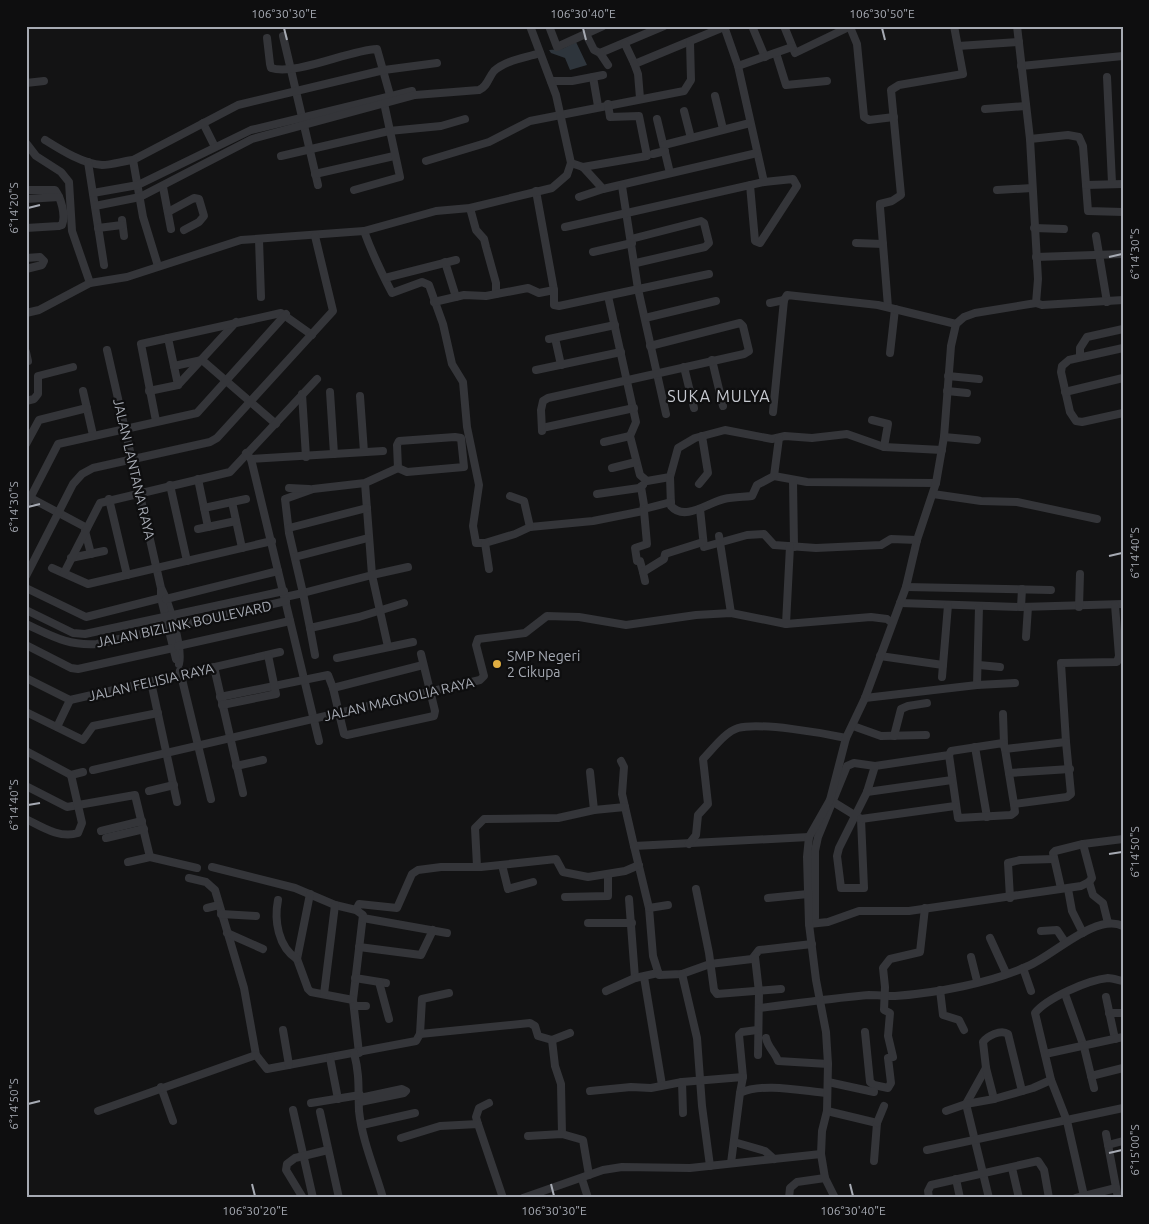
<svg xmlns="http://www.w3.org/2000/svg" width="1149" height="1224" font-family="Ubuntu,sans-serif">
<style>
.water{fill:#2e353c}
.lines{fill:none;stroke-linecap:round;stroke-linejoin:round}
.minor{stroke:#343539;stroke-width:8}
.ticks{fill:none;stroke:#a6aab3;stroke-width:2}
.poi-dot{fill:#dfad41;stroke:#0e0e0f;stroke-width:2}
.labels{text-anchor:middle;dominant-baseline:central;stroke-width:4.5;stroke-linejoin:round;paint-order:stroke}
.street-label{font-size:14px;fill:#a6aab3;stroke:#0e0e0f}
.poi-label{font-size:14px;fill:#a6aab3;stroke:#0e0e0f;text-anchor:start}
.quarter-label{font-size:16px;letter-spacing:1px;fill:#c6c9d0;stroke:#0e0e0f}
.neatline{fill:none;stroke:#a6aab3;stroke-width:2}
.ticks-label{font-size:12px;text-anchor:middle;fill:#a6aab3}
</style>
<rect width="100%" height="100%" fill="#131314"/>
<polygon class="water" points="576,42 587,65 570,70 565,58 551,53 549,50 562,49"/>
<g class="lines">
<g class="minor">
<polyline points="549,26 557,47 603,26"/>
<polyline points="724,26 738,66 764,182"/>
<polyline points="752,26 765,57"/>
<polyline points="784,26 795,53 851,26"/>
<polyline points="850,27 857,44 864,117 869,120 894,117"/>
<polyline points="586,34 594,50 600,53 664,26"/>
<polyline points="283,36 318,185"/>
<path d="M267,38L270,64L271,68C296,76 349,50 377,49L390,95"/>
<polyline points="625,44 634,63 637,63 724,27"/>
<polyline points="958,46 1019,42"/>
<polyline points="600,53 608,65"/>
<polyline points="776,53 786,85 827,81"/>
<polyline points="634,63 638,74 640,98"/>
<polyline points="738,66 792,47"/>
<polyline points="1021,66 1123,56"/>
<polyline points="593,77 598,106"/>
<polyline points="1107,77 1112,183"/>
<polyline points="551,81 572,81 603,75"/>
<polyline points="26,83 44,81"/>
<polyline points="715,96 723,129"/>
<polyline points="985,109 1026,106"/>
<polyline points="684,111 691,138"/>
<polyline points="657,119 670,173"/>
<polyline points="203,123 215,147"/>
<polyline points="1030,139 1068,135 1079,137 1083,146 1088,211 1123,212"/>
<path d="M45,140C61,150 83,164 102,165C112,165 123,161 133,160L238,105L384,70L437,63"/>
<polyline points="26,143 36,156 61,172 69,182 72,231 90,283"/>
<polyline points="664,145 750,123"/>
<polyline points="653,154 665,151"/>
<polyline points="281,156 389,131 441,126 465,119"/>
<polyline points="133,160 143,217 158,266"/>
<polyline points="426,161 489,142 530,121 684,91 691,80 690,42"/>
<polyline points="88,162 104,265"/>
<polyline points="571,163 583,167 603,189 757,153"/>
<polyline points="583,167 647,156 639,116 610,117 608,104"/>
<polyline points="315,174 394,156"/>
<polyline points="1086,185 1123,184"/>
<polyline points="622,186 638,289 666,414"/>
<polyline points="163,187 171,229"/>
<path d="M26,190H55C61,198 66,215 62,225L59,226L26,228"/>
<polyline points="354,190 400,177 384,103"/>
<polyline points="997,190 1032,188"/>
<polyline points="536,191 554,290"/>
<polyline points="93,193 138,185 251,130 412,91"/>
<polyline points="579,197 603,189"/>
<polyline points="26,199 59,197"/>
<path d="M95,206L140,197L252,139L415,95L479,90C488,86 488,78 494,71C506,60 525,58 540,53"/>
<polyline points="470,208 476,230 484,239 486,247 496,283 496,294"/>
<polyline points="168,212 194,198 199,199 204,216 199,222 184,230"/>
<polyline points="122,220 124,236"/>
<polyline points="565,227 764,182 793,179 797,186 760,243 755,241 750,185"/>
<polyline points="98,228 122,225"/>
<polyline points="1034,228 1064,229"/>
<path d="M364,231C372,253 381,272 392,293L422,282L429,285L443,324L452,364L463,382L467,427L479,485L473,526L476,543H485L515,534L530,527L593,521L643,511L644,505L641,487"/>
<polyline points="1096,236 1107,302"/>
<polyline points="631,239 701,221 704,223 709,243 705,247 636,263"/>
<polyline points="259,240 261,297"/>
<polyline points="856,243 883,244"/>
<polyline points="593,252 632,243"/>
<polyline points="1036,257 1123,254"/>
<polyline points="26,258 40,257 44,261 42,265 26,269"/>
<polyline points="445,262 456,297"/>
<polyline points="385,278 456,260"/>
<polyline points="608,296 636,422 630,436 640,475 647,481 670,477 678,448 695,438 725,430 772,439 785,436 812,438 847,434 884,447 942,450"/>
<polyline points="434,302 464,295 486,296 528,288 539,293 554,290 554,305 559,306 709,274"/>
<polyline points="770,303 784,300"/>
<polyline points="1036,303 1042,305 1123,300"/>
<polyline points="888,307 880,207 880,204 892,201 901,195 891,90 899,85 963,74 954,26"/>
<polyline points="26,313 39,310 90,283 127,277 241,240 364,231 436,211 470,208 552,188 567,175 571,163 556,95 530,26"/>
<polyline points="645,318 716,301"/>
<polyline points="168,338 178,385"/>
<polyline points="555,338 561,365"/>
<polyline points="549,339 615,325"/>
<polyline points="1123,348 1069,360 1062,366 1061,372 1070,412 1076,421 1082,422 1123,413"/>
<path d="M107,350L161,588C169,603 183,648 179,664"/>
<polyline points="26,352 28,361"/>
<polyline points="890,353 895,309"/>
<polyline points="1080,357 1080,348 1087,337 1123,329"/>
<polyline points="712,360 723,406"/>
<polyline points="174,366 202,360 276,424"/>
<polyline points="684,367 694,408"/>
<polyline points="536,370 621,352"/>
<polyline points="948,376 979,379"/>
<polyline points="83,391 93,435"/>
<polyline points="149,391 178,385 236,322"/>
<polyline points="947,391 967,393"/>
<polyline points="330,392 334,454"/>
<polyline points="1065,392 1123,378"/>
<polyline points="302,394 306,457"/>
<polyline points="360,396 364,452"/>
<polyline points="26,401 34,399 38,394 38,376 73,367"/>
<polyline points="773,412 784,300 787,295 878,305 956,324"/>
<polyline points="872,420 888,424 884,447"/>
<polyline points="156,421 141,344 281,313 312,335"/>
<polyline points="542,428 634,408"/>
<polyline points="542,431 541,410 543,401 548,398 744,354 749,351 743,326 740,323 650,346"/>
<polygon points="455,437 461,438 464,467 407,472 398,468 397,445 399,441"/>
<polyline points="944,437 977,440"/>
<polyline points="604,442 630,436"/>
<polyline points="26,444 39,420 87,408"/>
<polyline points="251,459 383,451"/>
<polyline points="612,468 636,462"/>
<polyline points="774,476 807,482 936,483"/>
<path d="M670,477L671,506C685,522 709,502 724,499C733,497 743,497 752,496L757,485L774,476L779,438"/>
<polyline points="198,479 208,527"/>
<polyline points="793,480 794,547"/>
<polyline points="365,483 313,489 285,499 289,533 303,593 372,575 365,483 398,468"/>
<polyline points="699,484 708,473 702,436"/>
<polyline points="170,485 187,561"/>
<polyline points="289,488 309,489"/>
<polyline points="597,494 639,488 643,485"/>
<polyline points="933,494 981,501 1017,502 1097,519"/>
<polyline points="27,496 87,528"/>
<polyline points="510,496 524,501 530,527"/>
<polyline points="109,499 127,575"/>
<polyline points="232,502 242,548"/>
<polyline points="26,506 58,444 197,413 286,314"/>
<polyline points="204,508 246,499"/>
<polyline points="644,509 671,502"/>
<polyline points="700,509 704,547 747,535 764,534 774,545 816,548 881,545 891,539 917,540"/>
<polyline points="289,528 367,508"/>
<polyline points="198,529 236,521"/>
<polyline points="85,531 91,554"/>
<polyline points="719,536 731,613"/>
<polyline points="485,543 489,569"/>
<polyline points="295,557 368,538"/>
<polyline points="71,558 104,551"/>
<polyline points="52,568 88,584 272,541"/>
<polyline points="278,571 319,741"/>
<polyline points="643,572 640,561 637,561 635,548 647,544 644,511"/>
<polyline points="64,573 100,503 230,472 317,379"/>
<polyline points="26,576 73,484 82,474 93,468 210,442 217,438 333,311 315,236"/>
<polyline points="645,581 643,572 664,559 665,554 703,542"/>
<polyline points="906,587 1051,590"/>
<polyline points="26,588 86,617 161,598"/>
<polyline points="161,590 161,598 176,659"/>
<polyline points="285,597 303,593 310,628 359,617 404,603"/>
<polyline points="166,599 278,571 251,459 246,453"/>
<polyline points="900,603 1021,607 1123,604"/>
<polyline points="1021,607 1022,589"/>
<polyline points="1079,607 1080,574"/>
<polyline points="26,610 73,633 85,634 284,591"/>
<path d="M26,624C52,636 68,646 97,644L286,601"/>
<polyline points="786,624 790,546"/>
<polyline points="310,628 315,655"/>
<polyline points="1026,637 1028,607"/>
<polyline points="26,645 71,668 78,669 173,648"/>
<polyline points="178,646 290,621"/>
<polyline points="388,647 372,575 408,567"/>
<polyline points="880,656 943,665"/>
<polyline points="337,658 413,642"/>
<polyline points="979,665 1000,667"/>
<polyline points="214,667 243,793"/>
<polyline points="180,671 211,799"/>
<polyline points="942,677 948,605"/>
<polyline points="26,678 70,700 280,652"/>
<polyline points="151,682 177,802"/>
<polyline points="977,685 979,607"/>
<polyline points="333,688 423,665"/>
<polyline points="220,697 328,675 333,688 344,734 347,735 434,716 435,711 421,654"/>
<polyline points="865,698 977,685 1015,683"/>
<polyline points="222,705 276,694 268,655"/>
<polyline points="26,712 83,740 93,726 158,713"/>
<polyline points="1003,714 1004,744"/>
<polyline points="853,726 881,736 926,735"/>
<polyline points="57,727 70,700"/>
<polyline points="894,736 901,709 908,706 927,703"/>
<polyline points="975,747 987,817"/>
<polyline points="26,751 71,775 83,772"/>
<polyline points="949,755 958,818 1011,815 1015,812 1014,804 1005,749"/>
<polyline points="621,761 624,767 622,794 634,846 809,837"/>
<polyline points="236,766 263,760"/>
<polyline points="93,770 480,680 484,676 476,645 478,639 525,633 547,616 579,617 626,625 696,615 731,613 786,624 871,617 887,619 892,623"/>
<polyline points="590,772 594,810"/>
<polyline points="1009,773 1070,769"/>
<polyline points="26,786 67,807 135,795 150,857"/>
<polyline points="149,791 174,785"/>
<polyline points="867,792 952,780"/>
<polyline points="830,800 861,819 864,888 841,888 837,856 839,848 867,792 875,766 949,755 951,751 1003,743 1005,749 1066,742 1061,663 1117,662 1119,656 1115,605"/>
<polyline points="1014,804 1067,797 1071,794 1066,742"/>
<path d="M26,819C42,827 60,839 78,833L82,823L71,775"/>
<polyline points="861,819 955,806"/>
<polyline points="101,831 142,821"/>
<polyline points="106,838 144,829"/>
<path d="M689,844L696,835L698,815L708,804L703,759C713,749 725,732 738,728C760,722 823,733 846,738"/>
<polyline points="634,846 649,908 653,956 659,975 682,974 710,964 752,959 759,950 812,944"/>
<polyline points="128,862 150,857 197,868"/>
<polyline points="502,865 508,889 533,882"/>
<polyline points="477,866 475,828 484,819 558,818 594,810 625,807"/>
<polyline points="212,867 295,888 335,905 356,910 363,915 353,1000 359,1053"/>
<polyline points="189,878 206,882 215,890 244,988 256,1055 267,1069 416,1041 420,1034 422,999 449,993"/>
<polyline points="1089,882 1093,895 1103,903 1108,923"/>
<polyline points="1061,888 1053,853 1055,851 1083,844 1123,839"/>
<polyline points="696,889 709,953 714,990 717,994 781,989"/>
<polyline points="1068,889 1072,911 1083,933"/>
<polyline points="310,894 297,959 308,989 311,992 353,1000"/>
<polyline points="565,897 608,896 608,874"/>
<polyline points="768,898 808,894"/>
<polyline points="1010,898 1008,863 1020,860 1054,859"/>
<polyline points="629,899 635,978"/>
<path d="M278,900C274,920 278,947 297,959"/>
<polyline points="207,908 219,905"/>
<polyline points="649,908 668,905"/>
<polyline points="356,910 359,904 397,908 412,874 418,870 441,867 481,867 556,859 563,872 588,877 625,871 639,865"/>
<polyline points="221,914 256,916"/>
<polyline points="363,918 447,933"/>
<polyline points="815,918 815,851 818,837 847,766 854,763 875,766"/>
<polyline points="588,923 632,923"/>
<polyline points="809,924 828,922 859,911 909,911 1081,886 1089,882 1092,878 1083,844"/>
<polyline points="1041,931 1057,930 1065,942"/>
<polyline points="227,933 263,949"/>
<polyline points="990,938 1006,973"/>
<polyline points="359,947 421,955 433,930"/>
<polyline points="755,957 759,992 758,1055"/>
<polyline points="971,957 977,981"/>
<polyline points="1023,968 1031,991"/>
<polyline points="682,974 697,1038 702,1106 710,1166"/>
<polyline points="644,977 662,1085"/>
<polyline points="355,978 386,983"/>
<polyline points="379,982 389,1019"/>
<polyline points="940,990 943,1015 959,1020 964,1030"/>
<polyline points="606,991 635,978 658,973"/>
<polyline points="324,994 335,905"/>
<polyline points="1065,994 1084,1047 1094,1088"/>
<polyline points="1106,997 1115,1039"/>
<polyline points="354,1006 366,1006"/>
<path d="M759,1008C795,1004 832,998 869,995C877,995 886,996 895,996C937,993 990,983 1028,966C1053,956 1095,913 1123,926"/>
<polyline points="1109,1013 1123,1013"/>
<polyline points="283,1030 289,1065"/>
<polyline points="865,1032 870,1082 874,1085 888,1088 891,1083 888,1058 893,1057 888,1036 890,1013 884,1010 885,987 883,968 890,959 920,952 925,908"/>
<polyline points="420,1034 530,1023 535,1026 538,1036 552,1040 570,1033"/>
<path d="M766,1038C768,1048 775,1052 778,1061L828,1064"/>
<polyline points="552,1040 555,1066 561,1084 562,1134"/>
<path d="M354,1053C360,1076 358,1089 359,1111C362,1140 375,1170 383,1198"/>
<polyline points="1045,1054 1123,1037"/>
<polyline points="330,1058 338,1099"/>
<polyline points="986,1068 966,1104 989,1198"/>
<polyline points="1091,1076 1123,1068"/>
<polyline points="743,1077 739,1035 742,1032 757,1030"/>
<polyline points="682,1082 683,1113"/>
<polyline points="828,1082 874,1092"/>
<polyline points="161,1087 173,1121"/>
<polyline points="590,1091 631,1087 651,1088 682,1082 743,1077 740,1093"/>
<polyline points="360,1098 402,1089 406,1091 404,1093 360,1102"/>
<path d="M994,1099L986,1068L983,1042C987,1036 1001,1029 1008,1034L1022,1091"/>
<polyline points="311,1103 360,1095"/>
<polyline points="293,1110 313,1198"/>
<polyline points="98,1111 256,1055"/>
<polyline points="827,1111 877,1123 874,1161"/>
<polyline points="946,1111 966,1104 994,1099 1033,1088 1051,1080"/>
<polyline points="320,1112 339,1198"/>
<polyline points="877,1123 884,1106"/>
<polyline points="478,1124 476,1117 479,1108 489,1103"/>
<polyline points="362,1125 415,1113"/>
<polyline points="1106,1134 1118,1198"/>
<polyline points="528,1136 562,1134 583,1140 589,1175"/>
<polyline points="401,1138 440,1126 478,1124 503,1198"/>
<polyline points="734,1142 765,1151 774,1159"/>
<polyline points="1108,1145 1123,1141"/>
<polyline points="927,1150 1123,1108"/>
<path d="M731,1163L740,1093C762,1082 803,1091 827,1093"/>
<polyline points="1012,1168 1019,1198"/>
<polyline points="582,1179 588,1198"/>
<polyline points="956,1179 960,1198"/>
<path d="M1084,1196L1067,1121L1051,1080L1035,1013C1047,998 1088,980 1108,978C1112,978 1118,980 1123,981"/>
<polyline points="303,1198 286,1170 287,1164 295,1158 328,1150"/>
<polyline points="523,1198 603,1170 622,1167 690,1168 821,1154"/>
<polyline points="789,1198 790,1188 797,1182 825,1178"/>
<polyline points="835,1198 825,1178 821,1154 822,1131 827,1111 828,1064 826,1032 816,980 809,924 807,857 809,837 830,800 846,738 865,698 906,587 917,540 936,483 944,437 951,346 956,324 964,317 975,313 1036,303 1038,279 1030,139 1017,26"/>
<polyline points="929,1198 928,1191 931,1185 1038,1161 1044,1170 1049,1198"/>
<polyline points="1076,1198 1116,1188"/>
</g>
</g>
<path class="ticks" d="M284,28L287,40M583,28L586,40M882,28L885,40M28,208L40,205M1109,257L1122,254M28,507L40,504M1109,556L1122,553M28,805L40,803M1109,854L1122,852M28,1104L40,1101M1109,1153L1122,1150M252,1184L255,1196M551,1184L554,1196M850,1184L853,1196"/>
<circle class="poi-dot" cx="497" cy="664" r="5"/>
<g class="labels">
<g class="street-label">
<text transform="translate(134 469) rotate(77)">JALAN LANTANA RAYA</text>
<text transform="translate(184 624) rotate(-12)">JALAN BIZLINK BOULEVARD</text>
<text transform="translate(151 682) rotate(-13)">JALAN FELISIA RAYA</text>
<text transform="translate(399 699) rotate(-13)">JALAN MAGNOLIA RAYA</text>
</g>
<g class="poi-label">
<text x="507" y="656">SMP Negeri<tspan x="507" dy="16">2 Cikupa</tspan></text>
</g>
<g class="quarter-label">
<text x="719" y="396">SUKA MULYA</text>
</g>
</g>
<rect width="1149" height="1224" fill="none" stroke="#0e0e0f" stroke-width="55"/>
<rect x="28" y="28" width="1094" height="1168" class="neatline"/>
<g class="ticks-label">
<text x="284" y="18">106°30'30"E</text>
<text x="583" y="18">106°30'40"E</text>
<text x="882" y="18">106°30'50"E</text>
<text transform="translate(14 208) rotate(-90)" y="4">6°14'20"S</text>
<text transform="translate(1135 254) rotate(-90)" y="4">6°14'30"S</text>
<text transform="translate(14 507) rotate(-90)" y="4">6°14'30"S</text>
<text transform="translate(1135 553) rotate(-90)" y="4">6°14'40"S</text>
<text transform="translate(14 805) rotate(-90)" y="4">6°14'40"S</text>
<text transform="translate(1135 852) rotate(-90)" y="4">6°14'50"S</text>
<text transform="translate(14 1104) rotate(-90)" y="4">6°14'50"S</text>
<text transform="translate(1135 1150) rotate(-90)" y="4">6°15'00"S</text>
<text x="255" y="1215">106°30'20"E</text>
<text x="554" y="1215">106°30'30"E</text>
<text x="853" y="1215">106°30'40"E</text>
</g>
</svg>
